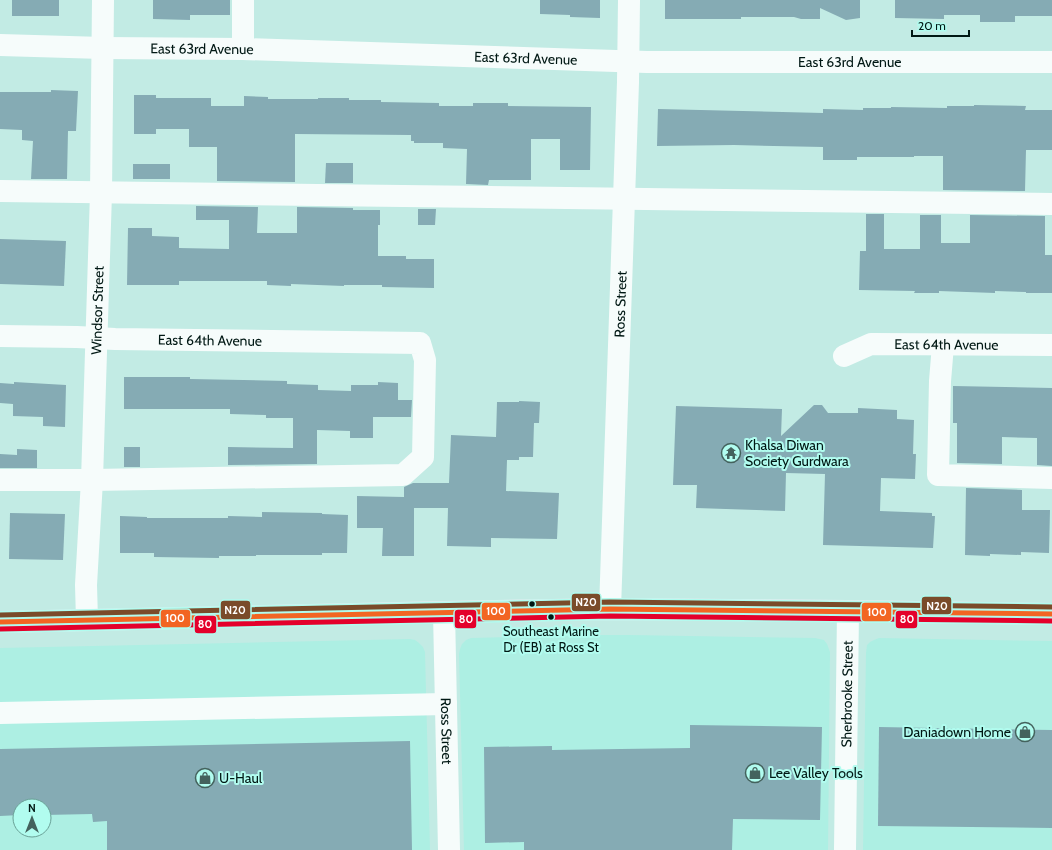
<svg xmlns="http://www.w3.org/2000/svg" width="1052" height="850" font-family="Cabin,sans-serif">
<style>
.built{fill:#adefe3;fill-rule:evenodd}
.building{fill:#85abb4}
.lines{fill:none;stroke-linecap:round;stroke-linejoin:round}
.minor{stroke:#f6fcfb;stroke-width:22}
.major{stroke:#e9edf2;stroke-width:22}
.bus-1-casing{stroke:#b1fcef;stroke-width:8}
.bus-2-casing{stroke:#b1fcef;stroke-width:8}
.bus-3-casing{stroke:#b1fcef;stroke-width:8}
.bus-1{stroke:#f26522;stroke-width:5}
.bus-2{stroke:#e4002b;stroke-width:5}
.bus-3{stroke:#7a4b2a;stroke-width:5}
.bus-dot{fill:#001814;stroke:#b1fcef;stroke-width:1.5}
.labels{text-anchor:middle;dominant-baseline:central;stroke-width:4;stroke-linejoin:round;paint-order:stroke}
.bus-label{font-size:13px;fill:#001814;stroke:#b1fcef}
.street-label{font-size:14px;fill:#001814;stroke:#b1fcef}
.poi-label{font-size:14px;fill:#001814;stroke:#b1fcef;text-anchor:start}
.line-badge{stroke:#b1fcef;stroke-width:1.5}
.badge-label{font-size:11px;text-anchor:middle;font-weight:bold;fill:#fff}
</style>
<rect width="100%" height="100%" fill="#c2ebe4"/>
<g class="built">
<polygon points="587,635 629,635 815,638 824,640 827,644 830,652 828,850 464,850 459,654 460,649 462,644 466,640 471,638"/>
<polygon points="879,638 1052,641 1052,850 863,850 866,653 867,645 870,642 874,640"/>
<path d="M410,639L415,640L419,643L423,647L425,652L430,850H0V648ZM20,806H44V830H20Z"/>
</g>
<g class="building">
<rect x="12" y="0" width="47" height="16"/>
<polygon points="153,0 230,0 230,15 190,15 190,20 153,19"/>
<polygon points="540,0 600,0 600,18 570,17 570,15 540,14"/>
<polygon points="665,0 860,0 860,18 846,20 820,8 820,19 801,19 794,17 741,17 741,19 665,19"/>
<polygon points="895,0 1052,0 1052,16 1015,16 1015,22 980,22 980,15 944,15 944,19 895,18"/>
<polygon points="51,90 78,91 76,131 68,131 67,179 31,179 33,141 22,140 22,130 0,129 0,92 51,92"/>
<polygon points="134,95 156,95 156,98 211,98 211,106 244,106 244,96 268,97 268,99 318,99 318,98 349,98 349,100 381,100 381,102 439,103 439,106 473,106 473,103 508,103 508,106 591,107 590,170 560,170 560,139 531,139 531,180 489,180 488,185 466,184 467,149 443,148 443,143 414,143 414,141 411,141 411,135 295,134 295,182 217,181 217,147 189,147 189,129 156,129 156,134 134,134"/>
<polygon points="974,105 1026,106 1025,110 1052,110 1052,150 1026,150 1025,191 943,190 943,156 914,156 914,157 857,157 857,160 823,160 823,147 734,145 657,146 658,109 823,113 823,109 863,110 863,108 891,108 891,107 947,108 947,106 974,106"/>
<polygon points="326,163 353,163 353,183 325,183"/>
<rect x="133" y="164" width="37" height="15"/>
<polygon points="196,206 258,207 257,233 297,233 297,207 353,208 353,210 380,210 380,225 378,225 378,256 406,256 406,259 434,259 434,288 382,287 382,285 344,285 344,286 291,284 291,286 267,285 267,281 179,281 179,285 127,285 128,228 152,228 152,236 179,237 179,248 229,249 229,220 196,220"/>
<polygon points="418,209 436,209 435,225 418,225"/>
<polygon points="866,214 884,214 884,249 920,249 920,215 941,215 941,243 970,243 970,215 1045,216 1045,255 1052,255 1052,293 1026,293 1026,292 995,291 995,293 939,291 939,293 914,293 915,291 859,290 860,251 866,251"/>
<polygon points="0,239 66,241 64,286 0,284"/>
<polygon points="124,377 190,377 190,379 287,381 287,384 318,385 318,390 351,391 351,385 378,385 378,382 398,383 398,400 412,400 411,417 373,417 373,438 350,438 350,431 317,430 317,464 228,465 228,447 293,448 293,418 266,418 266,415 230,414 230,409 124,409"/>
<polygon points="14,382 66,385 65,427 43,426 43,417 13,416 13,404 0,403 0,383 14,384"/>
<polygon points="953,386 1052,388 1052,466 1037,465 1037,438 1002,437 1002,464 957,463 957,423 953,423"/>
<polygon points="519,401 540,402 539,423 534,423 533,457 519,457 519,460 507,460 506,491 559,493 557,539 491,538 491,547 447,546 448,508 414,508 414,556 382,556 383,528 357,528 357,496 404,497 404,487 413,483 449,483 451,435 496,437 497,402 519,402"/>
<polygon points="814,405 822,405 828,413 858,413 858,408 897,410 897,419 914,420 913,454 916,454 915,479 881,478 880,511 932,513 932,516 935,516 933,548 823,545 825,474 786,473 785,511 696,508 697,485 673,485 676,406 782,409 781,436"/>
<rect x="124" y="447" width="16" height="20"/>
<polygon points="17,449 37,450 37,468 0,468 0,454 17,455"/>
<polygon points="966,488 1022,490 1022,510 1050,510 1049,553 1021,552 1021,555 990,554 990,556 965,555"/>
<polygon points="262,512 322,513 322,514 348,515 347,553 322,553 322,555 256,555 256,556 219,556 219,558 154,557 154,553 120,553 120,516 147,517 147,518 228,518 228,516 262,517"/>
<polygon points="10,513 65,514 63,560 9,559"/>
<polygon points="690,725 822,727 820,820 733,819 732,850 524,850 524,842 485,843 484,747 552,746 552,750 690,748"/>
<polygon points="879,727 1052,730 1052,828 878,826"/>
<polygon points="410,741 412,850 107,850 107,821 93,822 92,814 44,815 44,806 20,806 20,815 0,816 0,749"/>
</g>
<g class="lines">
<g class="minor">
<path id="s1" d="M0,45L103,48L243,49L647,62H1052"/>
<polyline points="243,49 243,0"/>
<polyline points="0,191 1052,204"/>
<path id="s2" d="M0,336L77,337L115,339L420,343L425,360L423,457L403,475L92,480H0"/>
<polyline points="943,345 940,381 938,475 1052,478"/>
<path id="s3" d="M844,356L871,344L1052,345"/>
<path id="s4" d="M610,609L628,82L629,0"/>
<path id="s5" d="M444,612L449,850"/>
<path id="s6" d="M87,620L86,585L92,480L101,193L103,0"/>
<polyline points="0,713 446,704"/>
<path id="s7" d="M845,850L848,611"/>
</g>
<polyline class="major" points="0,622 444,612 610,609 848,611 1052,614"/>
<defs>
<polyline id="bus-1" points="0,622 610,609 1052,614"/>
<polyline id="bus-2" points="0,629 610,616 1052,621"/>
<polyline id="bus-3" points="0,615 610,602 1052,607"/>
</defs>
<use href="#bus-1" class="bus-1-casing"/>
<use href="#bus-2" class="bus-2-casing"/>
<use href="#bus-3" class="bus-3-casing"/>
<use href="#bus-1" class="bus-1"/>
<use href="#bus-2" class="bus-2"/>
<use href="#bus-3" class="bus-3"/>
</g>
<defs>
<symbol id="temple-ring" viewBox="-11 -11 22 22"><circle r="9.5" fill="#b1fcef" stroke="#44625d" stroke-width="1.5"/><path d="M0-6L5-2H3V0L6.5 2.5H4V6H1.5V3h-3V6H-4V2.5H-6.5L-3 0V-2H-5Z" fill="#44625d"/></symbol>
<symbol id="shop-ring" viewBox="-11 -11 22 22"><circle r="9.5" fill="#b1fcef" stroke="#44625d" stroke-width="1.5"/><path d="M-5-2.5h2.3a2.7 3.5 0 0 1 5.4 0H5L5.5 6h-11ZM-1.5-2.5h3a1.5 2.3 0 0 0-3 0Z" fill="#44625d"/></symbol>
</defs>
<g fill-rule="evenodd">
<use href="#temple-ring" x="720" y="442" width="22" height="22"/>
<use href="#shop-ring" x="1014" y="721" width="22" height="22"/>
<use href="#shop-ring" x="744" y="762" width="22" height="22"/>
<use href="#shop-ring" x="194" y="767" width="22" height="22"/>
</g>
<g class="bus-dot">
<circle cx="532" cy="604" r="3.5"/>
<circle cx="551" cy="617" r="3.5"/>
</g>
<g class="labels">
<g class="bus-label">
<text x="551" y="631">Southeast Marine<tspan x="551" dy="16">Dr (EB) at Ross St</tspan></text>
</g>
<g class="street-label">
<text stroke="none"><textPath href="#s1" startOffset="202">East 63rd Avenue</textPath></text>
<text stroke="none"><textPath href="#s1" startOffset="526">East 63rd Avenue</textPath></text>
<text stroke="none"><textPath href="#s1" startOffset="850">East 63rd Avenue</textPath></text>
<text stroke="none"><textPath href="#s4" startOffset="305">Ross Street</textPath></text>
<text stroke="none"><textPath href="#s6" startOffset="310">Windsor Street</textPath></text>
<text stroke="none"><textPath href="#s2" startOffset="210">East 64th Avenue</textPath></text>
<text stroke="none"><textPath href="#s3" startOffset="105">East 64th Avenue</textPath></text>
<text stroke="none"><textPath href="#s7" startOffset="156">Sherbrooke Street</textPath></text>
<text stroke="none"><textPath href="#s5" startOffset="119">Ross Street</textPath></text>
</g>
<g class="poi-label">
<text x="745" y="445">Khalsa Diwan<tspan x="745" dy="16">Society Gurdwara</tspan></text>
<text x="1011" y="732" text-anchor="end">Daniadown Home</text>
<text x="769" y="773">Lee Valley Tools</text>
<text x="219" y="778">U-Haul</text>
</g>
</g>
<g class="line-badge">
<rect x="571" y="593" width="30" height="19" rx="4" fill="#7a4b2a"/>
<rect x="921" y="596" width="31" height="19" rx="4" fill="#7a4b2a"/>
<rect x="220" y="600" width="31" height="20" rx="4" fill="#7a4b2a"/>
<rect x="481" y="602" width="30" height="19" rx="4" fill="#f26522"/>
<rect x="861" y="602" width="31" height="20" rx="4" fill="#f26522"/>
<rect x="160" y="609" width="31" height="19" rx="4" fill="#f26522"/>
<rect x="454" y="609" width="23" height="20" rx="4" fill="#e4002b"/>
<rect x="895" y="610" width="23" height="19" rx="4" fill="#e4002b"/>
<rect x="194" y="615" width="23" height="19" rx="4" fill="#e4002b"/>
</g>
<g class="badge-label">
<text x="586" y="606">N20</text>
<text x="937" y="610">N20</text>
<text x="235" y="614">N20</text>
<text x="496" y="615">100</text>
<text x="877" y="616">100</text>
<text x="175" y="622">100</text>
<text x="466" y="623">80</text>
<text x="907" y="623">80</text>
<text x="205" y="628">80</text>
</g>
<g transform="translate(32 818)"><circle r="19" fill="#b1fcef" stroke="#6aa197"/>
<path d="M0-3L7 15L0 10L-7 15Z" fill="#44625d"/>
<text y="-6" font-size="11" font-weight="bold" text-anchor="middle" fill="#001814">N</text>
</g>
<path d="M912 30v6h57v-6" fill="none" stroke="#001814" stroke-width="2"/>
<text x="918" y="30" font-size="12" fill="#001814" stroke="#b1fcef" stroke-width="3" paint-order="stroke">20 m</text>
</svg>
